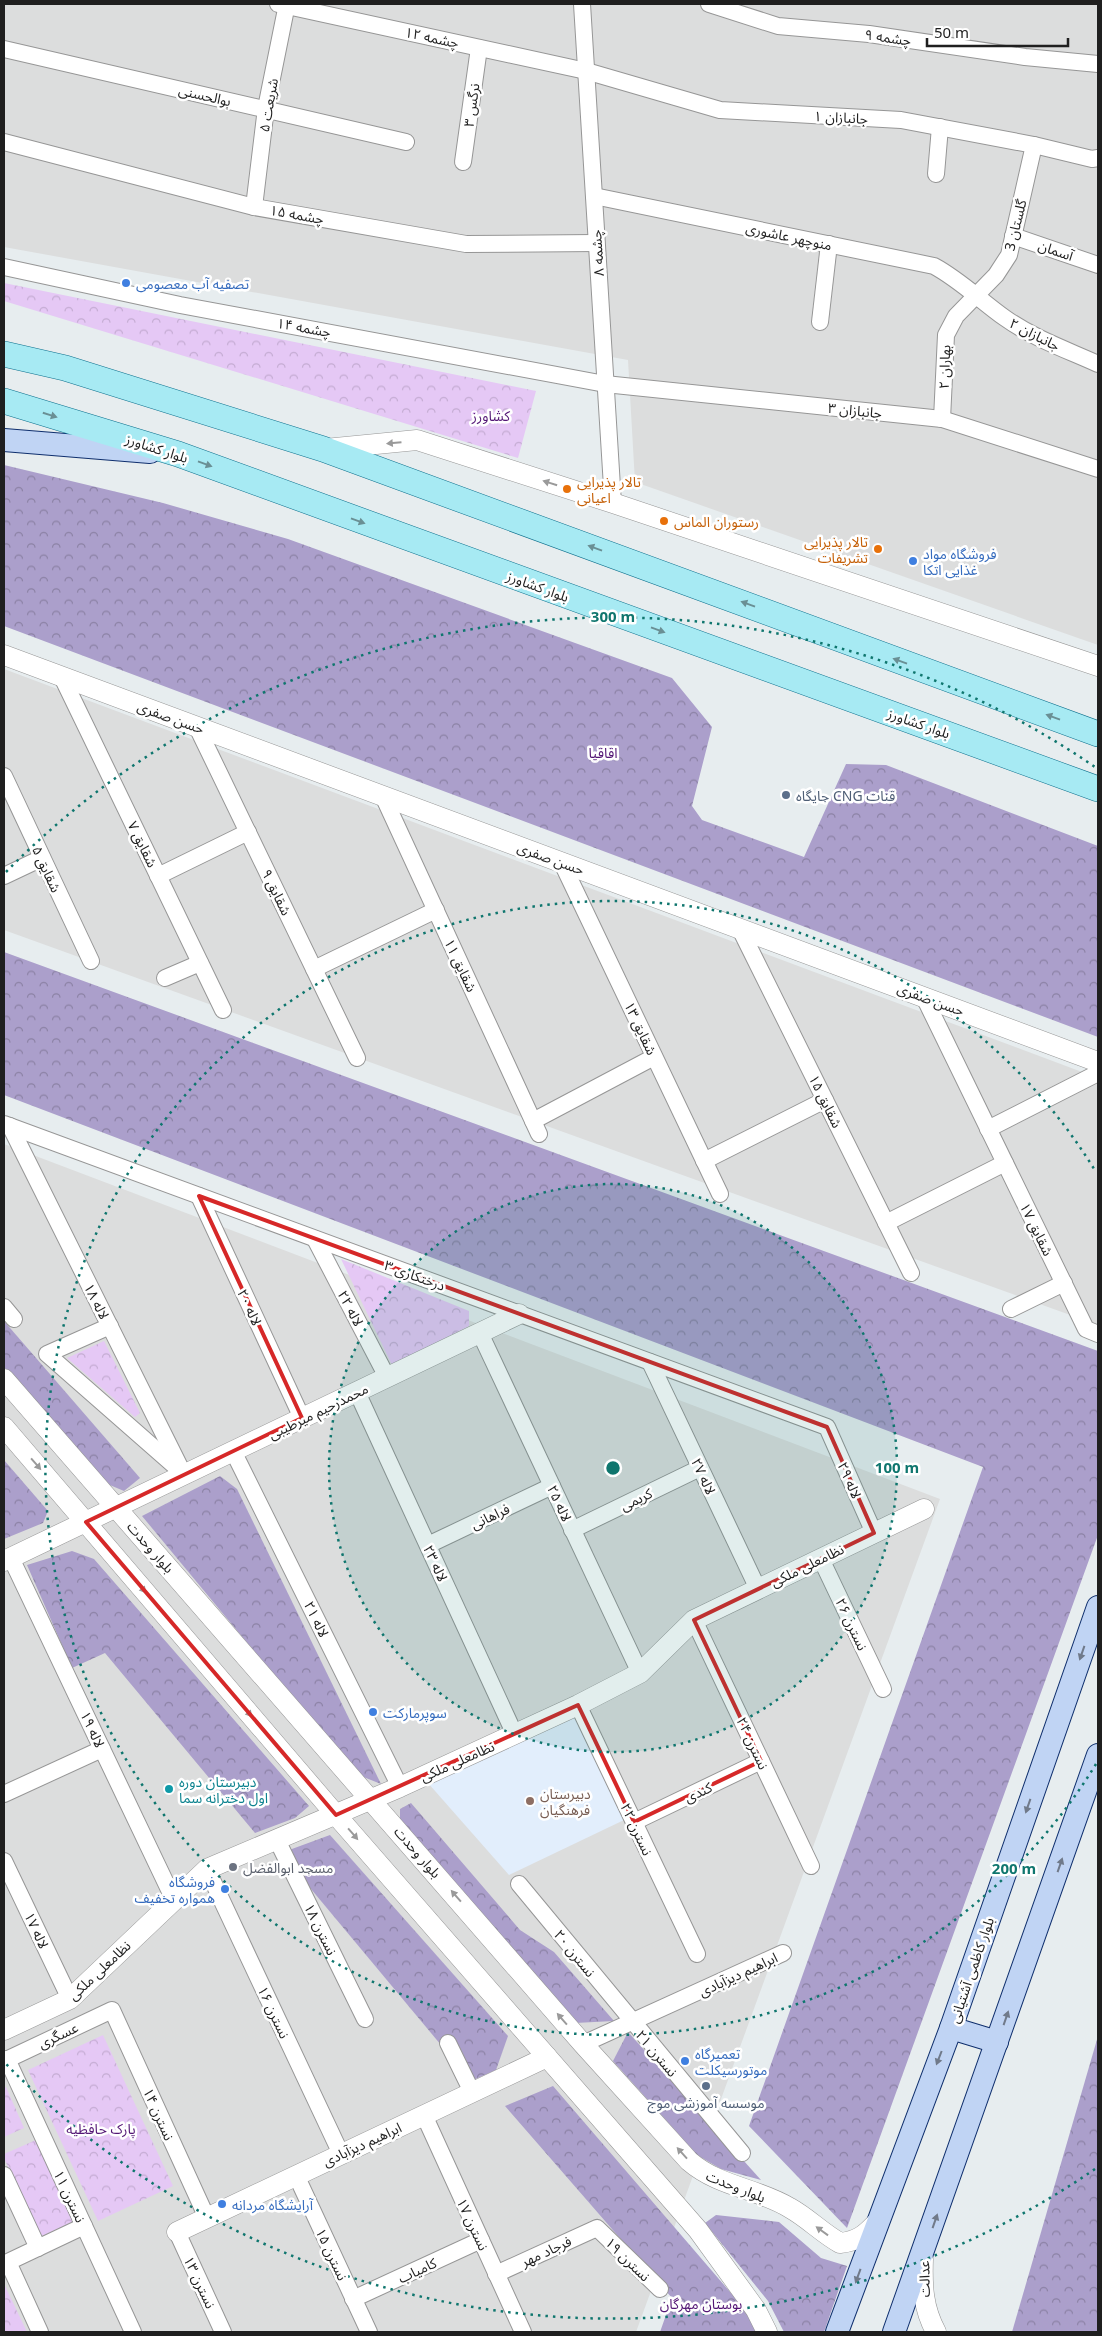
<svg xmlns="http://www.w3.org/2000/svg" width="1102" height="2336" font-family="'Noto Sans','Noto Sans Arabic',sans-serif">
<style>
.residential{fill:#dcdddd}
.education{fill:#e2eefc}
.forest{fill:url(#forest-crowns)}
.park{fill:url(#park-crowns)}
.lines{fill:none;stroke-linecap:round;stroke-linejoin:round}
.minor-casing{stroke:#969696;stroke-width:18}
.tertiary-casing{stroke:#969696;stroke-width:21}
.secondary-casing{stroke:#0f2f6d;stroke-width:24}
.primary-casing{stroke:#0e708d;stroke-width:26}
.minor{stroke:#fff;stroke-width:16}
.tertiary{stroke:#fff;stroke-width:20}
.secondary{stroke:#c0d4f4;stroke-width:22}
.primary{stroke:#a7eaf3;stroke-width:25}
.oneway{fill:#6a8f94}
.oneway2{fill:#9a9a9a}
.oneway3{fill:#707a8a}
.marked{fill:none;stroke:#d62828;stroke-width:4;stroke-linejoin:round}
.ring{fill:none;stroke:#0f766e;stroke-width:2.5;stroke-dasharray:2.5 5}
.shop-dot{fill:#3f7fe0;stroke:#fff;stroke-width:2}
.food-dot{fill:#e8710a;stroke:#fff;stroke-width:2}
.service-dot{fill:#5c6f8a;stroke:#fff;stroke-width:2}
.culture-dot{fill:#0f9aa8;stroke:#fff;stroke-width:2}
.education-dot{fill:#8d6e63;stroke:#fff;stroke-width:2}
.worship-dot{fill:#6b7280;stroke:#fff;stroke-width:2}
.labels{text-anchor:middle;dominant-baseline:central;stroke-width:5;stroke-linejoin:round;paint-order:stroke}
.street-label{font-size:14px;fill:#1f1f1f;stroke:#fff}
.shop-label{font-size:14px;fill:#366cbe;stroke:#fff;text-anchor:start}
.park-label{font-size:14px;fill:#531675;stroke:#fff}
.food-label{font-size:14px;fill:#c56008;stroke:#fff;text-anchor:start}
.service-label{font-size:14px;fill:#4e5e75;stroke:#fff;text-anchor:start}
.culture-label{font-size:14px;fill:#0d838f;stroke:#fff;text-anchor:start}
.education-label{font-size:14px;fill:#785e54;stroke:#fff;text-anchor:start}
.worship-label{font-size:14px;fill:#5b616d;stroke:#fff;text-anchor:start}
.centre{fill:#0f766e;stroke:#fff;stroke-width:2.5}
.ring-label{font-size:15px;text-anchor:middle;font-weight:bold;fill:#0f766e;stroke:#fff;stroke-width:5;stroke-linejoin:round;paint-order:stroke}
</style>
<defs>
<pattern id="forest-crowns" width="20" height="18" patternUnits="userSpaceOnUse" patternTransform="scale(1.25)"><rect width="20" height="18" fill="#ab9fcb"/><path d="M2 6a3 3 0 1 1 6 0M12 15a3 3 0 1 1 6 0" fill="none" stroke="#8b81a4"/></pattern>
<pattern id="park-crowns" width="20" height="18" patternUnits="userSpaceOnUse" patternTransform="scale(1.25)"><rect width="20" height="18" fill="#e5c8f5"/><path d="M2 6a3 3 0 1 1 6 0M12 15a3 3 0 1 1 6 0" fill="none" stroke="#c4abd2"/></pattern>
</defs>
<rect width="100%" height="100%" fill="#e7edef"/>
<g class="residential">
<polygon points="4,4 1098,4 1098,645 635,482 628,360 4,247"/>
<polygon points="4,669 1098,1078 1098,1325 4,930"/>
<polygon points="4,1144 940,1499 636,2332 4,2332"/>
</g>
<polygon class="education" points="575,1717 624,1820 509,1875 428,1783"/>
<g class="forest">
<polygon points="4,465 163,503 288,539 672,678 712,727 692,806 702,820 804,857 846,764 886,765 1098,846 1098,1037 4,626"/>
<polygon points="4,952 1098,1351 1098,1535 847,2228 749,2126 983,1467 4,1095"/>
<polygon points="4,1321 140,1478 124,1491 105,1483 4,1367"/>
<polygon points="4,1460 48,1511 43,1523 4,1539"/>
<polygon points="220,1476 237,1489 381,1784 356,1774 142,1516"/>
<polygon points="72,1551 94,1559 309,1806 295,1818 255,1833 105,1653 72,1668 27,1565"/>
<polygon points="411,1803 520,1930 554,1952 614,2021 575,2023 400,1824 400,1809"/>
<polygon points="330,1835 508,2036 496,2070 471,2081 281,1853"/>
<polygon points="628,2032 761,2180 721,2169 697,2155 613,2061"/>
<polygon points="1098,2036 1098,2332 1012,2332"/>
<polygon points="553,2086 743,2307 756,2332 660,2332 672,2298 505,2106"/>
<polygon points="716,2215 779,2222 821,2258 847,2266 824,2332 784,2332 768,2301 705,2223"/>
</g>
<g class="park">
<polygon points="4,283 536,391 518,458 4,301"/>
<polygon points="341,1259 469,1311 469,1326 392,1365"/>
<polygon points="104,1341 140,1413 135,1417 67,1358"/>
<polygon points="103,2035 173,2186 98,2221 28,2070"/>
<polygon points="6,2087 24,2128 4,2137 4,2088"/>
<polygon points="36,2140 73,2222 40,2237 4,2158 4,2154"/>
<polygon points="5,2286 27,2332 4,2332"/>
</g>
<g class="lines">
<defs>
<g id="minor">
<polyline points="278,4 586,71 720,110 901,120 1034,145 1092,159 1098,158"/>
<polyline points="582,4 613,503"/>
<polyline points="709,4 778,26 869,34 1025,57 1098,64"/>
<polyline points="4,49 406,142"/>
<polyline points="4,142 254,207 466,244 596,243"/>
<polyline points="463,162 479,48"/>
<polyline points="936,174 940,127"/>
<path d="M594,196L934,266C960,280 981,301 1005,318C1033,338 1067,350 1098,364"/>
<polyline points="254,207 266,108 287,4"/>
<polyline points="1013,236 1098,265"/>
<polyline points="4,267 180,305 605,384 942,419 1098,469"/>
<polyline points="820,322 829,244"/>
<polyline points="942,419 946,335 956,316 996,275 1009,255 1034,145"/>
<polyline points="62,677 223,1010"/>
<polyline points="197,727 357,1058"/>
<polyline points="4,776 91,961"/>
<polyline points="383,796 539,1134"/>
<polyline points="562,863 720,1194"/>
<polyline points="4,876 42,858"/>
<polyline points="158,876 248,832"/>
<polyline points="740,929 911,1273"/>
<polyline points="314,969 436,910"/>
<polyline points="165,978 200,963"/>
<polyline points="924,997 1086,1329 1098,1334"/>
<polyline points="533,1121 654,1057"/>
<polyline points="4,1124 827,1427 874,1533"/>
<polyline points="10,1126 184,1475"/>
<polyline points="988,1129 1098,1073"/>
<polyline points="704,1161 825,1100"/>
<polyline points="199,1196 302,1418"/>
<polyline points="886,1223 1005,1163"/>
<polyline points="315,1239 387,1377"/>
<polyline points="4,1307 14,1319"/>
<polyline points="1011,1309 1064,1283"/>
<polyline points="110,1326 47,1354 177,1468"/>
<polyline points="480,1333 640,1673"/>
<polyline points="650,1362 758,1589"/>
<polyline points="357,1392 515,1735"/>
<polyline points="233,1451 400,1787"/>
<polyline points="572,1530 700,1468"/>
<polyline points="428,1545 552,1486"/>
<polyline points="11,1558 174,1900"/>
<polyline points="821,1559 883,1689"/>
<polyline points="694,1620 811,1866"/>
<polyline points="578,1705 697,1954"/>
<polyline points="4,1794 102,1749"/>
<polyline points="634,1822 761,1761"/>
<polyline points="277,1840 365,2019"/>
<polyline points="4,1861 70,1999"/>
<polyline points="207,1869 341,2154"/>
<polyline points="519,1884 742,2153"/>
<polyline points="448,2043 472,2092"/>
<polyline points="583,2044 783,1953"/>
<polyline points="7,2059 133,2332"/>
<polyline points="4,2061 112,2010 207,2218"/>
<polyline points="424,2115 523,2332"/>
<polyline points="4,2175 38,2248"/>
<polyline points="296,2175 369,2332"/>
<polyline points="177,2232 223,2332"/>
<polyline points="496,2274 597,2228 660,2289"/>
<polyline points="353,2299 481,2240"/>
<polyline points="40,2332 8,2262 84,2226"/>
</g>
<g id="tertiary">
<polyline points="325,449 417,440 613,503 1098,666"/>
<polyline points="4,655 1098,1062"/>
<path d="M4,1379L583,2044L689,2161C719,2187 757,2188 790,2208C808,2218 822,2233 840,2243C858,2241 865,2235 877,2222"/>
<polyline points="4,1427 336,1815 698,2230 756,2310 767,2332"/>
<polyline points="4,1561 519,1314"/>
<polyline points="4,2030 70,1999 207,1869 400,1787 578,1705 640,1673 694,1620 924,1509"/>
<polyline points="177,2232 547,2057"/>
<path d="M923,2259C922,2286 923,2308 936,2332"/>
</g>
<g id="secondary">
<polyline points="4,440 150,452"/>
<polyline points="951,2028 997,2042"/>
<polyline points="837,2332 951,2028 1098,1607"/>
<polyline points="894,2332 1098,1755"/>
</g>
<g id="primary">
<polyline points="4,354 65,368 323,449 1098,734"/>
<polyline points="4,401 178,454 1098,789"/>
</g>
</defs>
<use href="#minor" class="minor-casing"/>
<use href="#tertiary" class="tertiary-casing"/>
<use href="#secondary" class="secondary-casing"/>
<use href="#primary" class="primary-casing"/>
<use href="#minor" class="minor"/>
<use href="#tertiary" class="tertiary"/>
<use href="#secondary" class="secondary"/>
<use href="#primary" class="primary"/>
</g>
<defs><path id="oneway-solid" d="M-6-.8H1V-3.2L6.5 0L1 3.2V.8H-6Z" transform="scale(1.25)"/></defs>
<g class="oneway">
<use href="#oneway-solid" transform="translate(50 415) rotate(17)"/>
<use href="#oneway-solid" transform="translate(205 464) rotate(20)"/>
<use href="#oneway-solid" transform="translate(358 521) rotate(20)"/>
<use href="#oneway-solid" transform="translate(595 548) rotate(-160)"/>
<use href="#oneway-solid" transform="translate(748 604) rotate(-160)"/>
<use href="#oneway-solid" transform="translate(658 630) rotate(20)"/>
<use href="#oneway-solid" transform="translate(900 661) rotate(-160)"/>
<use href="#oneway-solid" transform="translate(1053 717) rotate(-160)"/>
</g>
<g class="oneway2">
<use href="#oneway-solid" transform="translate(394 443) rotate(175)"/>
<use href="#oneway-solid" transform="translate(550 483) rotate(-162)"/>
<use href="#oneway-solid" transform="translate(36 1464) rotate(49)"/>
<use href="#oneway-solid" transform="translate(141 1587) rotate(50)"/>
<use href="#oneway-solid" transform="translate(247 1711) rotate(50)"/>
<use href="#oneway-solid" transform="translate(353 1834) rotate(49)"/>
<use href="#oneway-solid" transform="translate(456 1896) rotate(-131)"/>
<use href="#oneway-solid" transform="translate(562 2019) rotate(-131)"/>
<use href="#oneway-solid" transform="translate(682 2153) rotate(-132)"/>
<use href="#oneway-solid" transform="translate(822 2231) rotate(-144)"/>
</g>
<g class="oneway3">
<use href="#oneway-solid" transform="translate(1082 1653) rotate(109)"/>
<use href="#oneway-solid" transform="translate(1028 1806) rotate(109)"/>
<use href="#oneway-solid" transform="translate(1060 1865) rotate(-71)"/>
<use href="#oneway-solid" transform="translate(1006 2018) rotate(-71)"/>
<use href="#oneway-solid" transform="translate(939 2058) rotate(111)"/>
<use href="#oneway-solid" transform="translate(935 2221) rotate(-71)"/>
<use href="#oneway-solid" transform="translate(858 2276) rotate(110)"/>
</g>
<path class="marked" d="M199,1196L827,1427L874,1533L694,1620L761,1761L634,1822L578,1705L336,1815L86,1522L302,1418Z"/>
<circle cx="613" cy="1468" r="284" fill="#0f766e" fill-opacity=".12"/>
<g class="ring">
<circle cx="613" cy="1468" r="284"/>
<path d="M1096 1764A567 567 0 1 1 1096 1172"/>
<path d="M1095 2169A851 851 0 0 1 6 2064M6 872A851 851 0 0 1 1095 767"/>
</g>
<g class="shop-dot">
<circle cx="126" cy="283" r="5"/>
<circle cx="913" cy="561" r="5"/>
<circle cx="373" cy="1712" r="5"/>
<circle cx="225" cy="1889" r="5"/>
<circle cx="685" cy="2061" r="5"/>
<circle cx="222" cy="2204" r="5"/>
</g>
<g class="food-dot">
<circle cx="567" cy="489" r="5"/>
<circle cx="664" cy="521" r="5"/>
<circle cx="878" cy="549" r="5"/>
</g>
<g class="service-dot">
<circle cx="786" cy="795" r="5"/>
<circle cx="706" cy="2086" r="5"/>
</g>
<circle class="culture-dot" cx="169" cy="1789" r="5"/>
<circle class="education-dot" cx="530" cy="1801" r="5"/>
<circle class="worship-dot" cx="233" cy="1867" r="5"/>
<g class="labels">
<g class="street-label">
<text transform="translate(432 37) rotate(12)">چشمه ۱۲</text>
<text transform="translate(888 37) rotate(8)">چشمه ۹</text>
<text transform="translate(205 95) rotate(13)">بوالحسنی</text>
<text transform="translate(268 105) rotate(-80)">شریعت ۵</text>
<text transform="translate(471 105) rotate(-82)">نرگس ۳</text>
<text transform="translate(841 117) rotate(3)">جانبازان ۱</text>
<text transform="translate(297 214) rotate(10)">چشمه ۱۵</text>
<text transform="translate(1015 225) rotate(-76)">گلستان 3</text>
<text transform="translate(789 236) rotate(12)">منوچهر عاشوری</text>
<text transform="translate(1056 250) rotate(19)">آسمان</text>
<text transform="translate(597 253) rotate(-94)">چشمه ۸</text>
<text transform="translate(304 327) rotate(10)">چشمه ۱۴</text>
<text transform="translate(1035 334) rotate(27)">جانبازان ۲</text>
<text transform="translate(944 367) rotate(-88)">بهاران ۲</text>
<text transform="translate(855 410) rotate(6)">جانبازان ۳</text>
<text transform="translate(157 448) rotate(18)">بلوار کشاورز</text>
<text transform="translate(538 586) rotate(20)">بلوار کشاورز</text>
<text transform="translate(171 717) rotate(20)">حسن صفری</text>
<text transform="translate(919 723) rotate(19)">بلوار کشاورز</text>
<text transform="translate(143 844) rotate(64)">شقایق ۷</text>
<text transform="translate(551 858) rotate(20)">حسن صفری</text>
<text transform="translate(47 869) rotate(65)">شقایق ۵</text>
<text transform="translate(277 892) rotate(64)">شقایق ۹</text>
<text transform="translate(461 965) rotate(65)">شقایق ۱۱</text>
<text transform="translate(931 999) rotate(20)">حسن صفری</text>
<text transform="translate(641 1028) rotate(65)">شقایق ۱۳</text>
<text transform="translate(826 1101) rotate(64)">شقایق ۱۵</text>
<text transform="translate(1037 1229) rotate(64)">شقایق ۱۷</text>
<text transform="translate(415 1275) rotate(20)">درختکاری ۳</text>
<text transform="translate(97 1301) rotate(63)">لاله ۱۸</text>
<text transform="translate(250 1307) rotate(65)">لاله ۲۰</text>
<text transform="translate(351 1308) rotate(62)">لاله ۲۲</text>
<text transform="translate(318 1411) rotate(-26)">محمدرحیم میرطیبی</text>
<text transform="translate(704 1476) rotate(65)">لاله ۲۷</text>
<text transform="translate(850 1480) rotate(66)">لاله ۲۹</text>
<text transform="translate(636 1499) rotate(-26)">کریمی</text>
<text transform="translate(560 1503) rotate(65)">لاله ۲۵</text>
<text transform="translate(490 1516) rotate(-25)">فراهانی</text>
<text transform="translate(151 1547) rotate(49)">بلوار وحدت</text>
<text transform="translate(436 1563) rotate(65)">لاله ۲۳</text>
<text transform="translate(807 1565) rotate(-26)">نظامعلی ملکی</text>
<text transform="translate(317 1619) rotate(64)">لاله ۲۱</text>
<text transform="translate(852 1624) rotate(65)">نسترن ۲۶</text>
<text transform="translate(93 1729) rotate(65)">لاله ۱۹</text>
<text transform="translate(753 1743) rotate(65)">نسترن ۲۴</text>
<text transform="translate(457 1761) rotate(-24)">نظامعلی ملکی</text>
<text transform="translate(698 1792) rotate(-25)">کندی</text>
<text transform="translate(637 1829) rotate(65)">نسترن ۲۲</text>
<text transform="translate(418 1852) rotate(49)">بلوار وحدت</text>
<text transform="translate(321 1929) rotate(64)">نسترن ۱۸</text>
<text transform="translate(37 1930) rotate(65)">لاله ۱۷</text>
<text transform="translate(575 1953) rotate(51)">نسترن ۲۰</text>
<text transform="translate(99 1970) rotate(-43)">نظامعلی ملکی</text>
<text transform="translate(971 1970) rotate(-71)">بلوار کاظمی آشتیانی</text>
<text transform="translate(738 1974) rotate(-25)">ابراهیم دیزآبادی</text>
<text transform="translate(274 2012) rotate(65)">نسترن ۱۶</text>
<text transform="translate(58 2035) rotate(-25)">عسگری</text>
<text transform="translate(657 2053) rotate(50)">نسترن ۲۱</text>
<text transform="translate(159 2114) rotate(66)">نسترن ۱۴</text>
<text transform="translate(362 2144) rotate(-25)">ابراهیم دیزآبادی</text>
<text transform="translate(736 2186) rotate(22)">بلوار وحدت</text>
<text transform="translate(70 2196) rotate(65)">نسترن ۱۱</text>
<text transform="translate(473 2224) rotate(65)">نسترن ۱۷</text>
<text transform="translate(546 2251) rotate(-25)">فرجاد مهر</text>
<text transform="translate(332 2254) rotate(65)">نسترن ۱۵</text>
<text transform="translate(628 2259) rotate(44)">نسترن ۱۹</text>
<text transform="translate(417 2270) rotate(-25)">کامیاب</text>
<text transform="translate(924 2279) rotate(-91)">عدالت</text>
<text transform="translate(200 2282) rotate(65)">نسترن ۱۳</text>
</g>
<g class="shop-label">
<text x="136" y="283">تصفیه آب معصومی</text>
<text x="923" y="553">فروشگاه مواد<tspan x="923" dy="16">غذایی اتکا</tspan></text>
<text x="383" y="1712">سوپرمارکت</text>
<text x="215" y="1881" text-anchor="end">فروشگاه<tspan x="215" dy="16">همواره تخفیف</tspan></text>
<text x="695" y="2053">تعمیرگاه<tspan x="695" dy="16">موتورسیکلت</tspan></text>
<text x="232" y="2204">آرایشگاه مردانه</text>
</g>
<g class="park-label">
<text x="491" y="415">کشاورز</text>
<text x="603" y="752">اقاقیا</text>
<text x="101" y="2128">پارک حافظیه</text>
<text x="701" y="2303">بوستان مهرگان</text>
</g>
<g class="food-label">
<text x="577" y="481">تالار پذیرایی<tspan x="577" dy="16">اعیانی</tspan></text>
<text x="674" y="521">رستوران الماس</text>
<text x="868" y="541" text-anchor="end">تالار پذیرایی<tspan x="868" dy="16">تشریفات</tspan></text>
</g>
<g class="service-label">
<text x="796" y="795">جایگاه CNG قنات</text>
<text x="706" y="2102" text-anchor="middle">موسسه آموزشی موج</text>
</g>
<g class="culture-label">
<text x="179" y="1781">دبیرستان دوره<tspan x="179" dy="16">اول دخترانه سما</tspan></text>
</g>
<g class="education-label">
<text x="540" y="1793">دبیرستان<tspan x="540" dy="16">فرهنگیان</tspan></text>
</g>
<g class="worship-label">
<text x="243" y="1867">مسجد ابوالفضل</text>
</g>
</g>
<circle cx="613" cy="1468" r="8" class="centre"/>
<g class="ring-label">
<text x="613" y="622">300 m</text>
<text x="897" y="1473">100 m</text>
<text x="1014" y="1874">200 m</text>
</g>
<rect width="1102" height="2336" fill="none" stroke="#1f1f1f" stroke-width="10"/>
<path d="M927 38v8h141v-8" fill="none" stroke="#1f1f1f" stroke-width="2.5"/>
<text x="934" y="38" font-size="15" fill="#1f1f1f" stroke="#ffffff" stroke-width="4" paint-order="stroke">50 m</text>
</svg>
